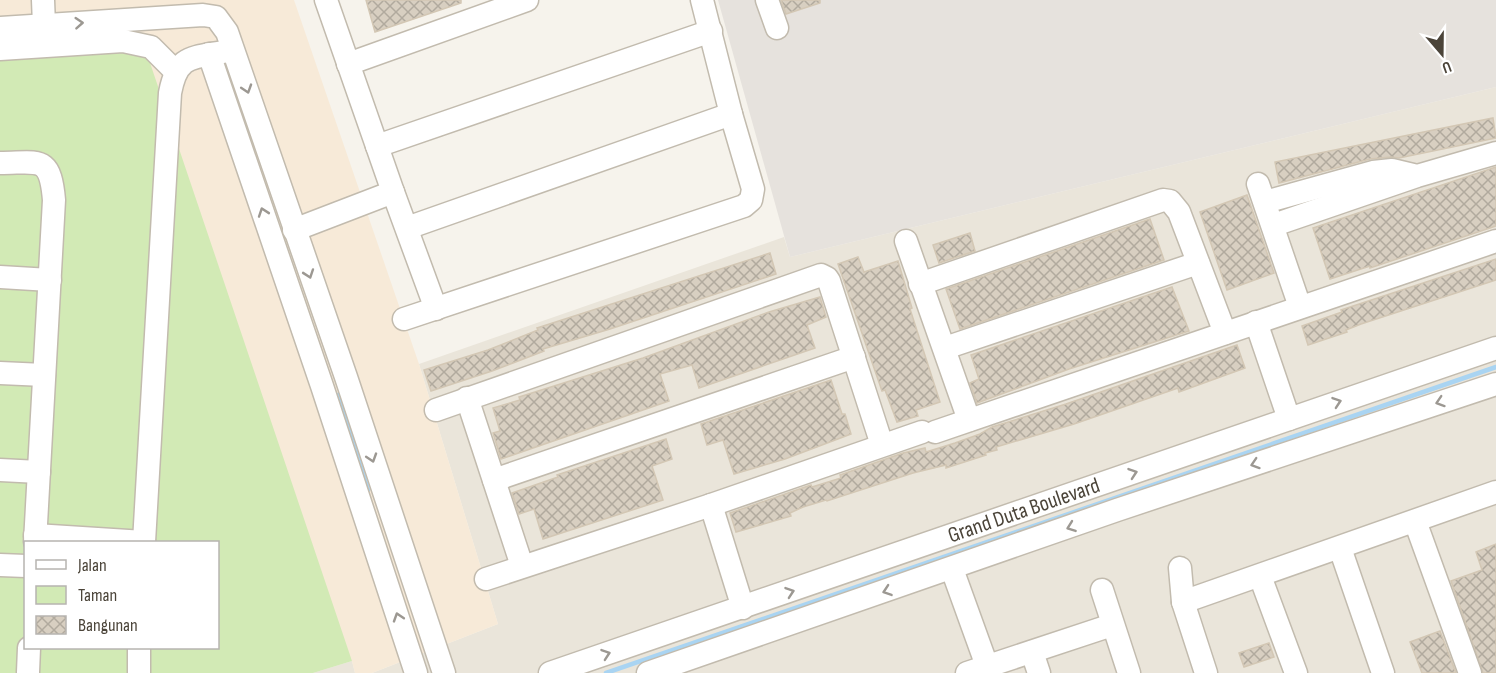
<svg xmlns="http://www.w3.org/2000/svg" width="1496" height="673" font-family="'Sofia Sans Condensed',sans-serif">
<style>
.residential{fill:#eae5da}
.commercial{fill:#f7ead8}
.industrial{fill:#e6e2dd}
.green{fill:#d2eab5;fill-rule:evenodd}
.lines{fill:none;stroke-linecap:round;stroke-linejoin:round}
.stream{stroke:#a9d4f2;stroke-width:4.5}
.building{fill:url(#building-cross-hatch);stroke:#d3c7b4;stroke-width:1.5}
.minor-casing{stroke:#c2bbae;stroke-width:25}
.minor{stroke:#fff;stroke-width:22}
.oneway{stroke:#9c9892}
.labels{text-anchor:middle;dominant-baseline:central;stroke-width:4.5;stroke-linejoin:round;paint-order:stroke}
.street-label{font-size:22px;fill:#4b4439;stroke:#fff}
</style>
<defs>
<pattern id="building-cross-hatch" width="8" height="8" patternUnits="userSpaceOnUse" patternTransform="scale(1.5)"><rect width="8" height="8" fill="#d8cfc1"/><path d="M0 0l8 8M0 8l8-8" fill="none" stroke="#b1aa9e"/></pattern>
</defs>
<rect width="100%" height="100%" fill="#f6f3ec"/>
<g class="residential">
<polygon points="1496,87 1496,673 372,673 498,624 419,364 784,237 790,257"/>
<polygon points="352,661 355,673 313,673"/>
</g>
<polygon class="commercial" points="0,0 294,0 419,364 498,624 372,673 355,673 352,661 0,57"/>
<polygon class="industrial" points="718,0 1496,0 1496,87 790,257"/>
<path class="green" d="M145,48L352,661L313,673H0V57ZM26,542H218V648H26Z"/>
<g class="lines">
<g class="stream">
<polyline points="338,395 368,490"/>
<polyline points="606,673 1496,367"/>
</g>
</g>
<g class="building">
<polygon points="366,0 461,0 461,3 375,32"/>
<polygon points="781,0 820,0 820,3 786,14"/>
<polygon points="1493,118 1496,138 1399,158 1391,157 1370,159 1279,183 1275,162"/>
<polygon points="1496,167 1496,226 1370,268 1370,266 1330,279 1313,228"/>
<polygon points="1247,195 1274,273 1227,290 1200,212"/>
<polygon points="1150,219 1164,260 960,329 946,289"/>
<polygon points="970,233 975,251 939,263 933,245"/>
<polygon points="770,253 776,274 610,329 543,349 544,351 492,371 431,391 424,370 488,350 538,330 537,328"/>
<polygon points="858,257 864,272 898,261 912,308 910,309 940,402 916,410 918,416 897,422 885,390 882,391 838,264"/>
<polygon points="1496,259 1496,280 1361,324 1346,330 1347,332 1308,345 1302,326 1342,312 1341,310"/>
<polygon points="1172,287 1189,331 1069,369 977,403 970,383 979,379 971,355"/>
<polygon points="820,297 826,317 807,325 815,348 699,388 692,365 660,374 669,401 501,459 493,433 500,431 493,408 520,400 519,397 643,358 769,312"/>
<polygon points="1237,345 1245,368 1179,392 1178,388 1074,424 996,447 997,450 985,453 986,455 946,468 946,465 913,473 827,501 826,500 803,507 790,513 791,516 736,532 730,513 811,485 812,487 841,478 840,475 903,453 925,448 926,452 955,443 980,434 992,427 1066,404"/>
<polygon points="831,380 842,414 845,414 851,434 785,459 734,474 723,440 707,445 701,424"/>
<polygon points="666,439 672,459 652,466 663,500 543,539 534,509 519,514 512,493 558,477 557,475"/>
<polygon points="1496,544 1496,673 1483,673 1451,581 1482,570 1476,552"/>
<polygon points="1440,631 1456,673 1422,673 1410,642"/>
<polygon points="1269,643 1274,657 1244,667 1239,653"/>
</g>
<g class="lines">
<defs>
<g id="minor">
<polyline points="43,0 44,25"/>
<polyline points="767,0 777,28"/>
<polyline points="0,28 203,15 216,17 227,32 346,377 444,673"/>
<polyline points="0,49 123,41 151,47 175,71"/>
<polyline points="209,54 322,386 416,673"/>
<polyline points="348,64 527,0"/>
<polyline points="377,146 711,31"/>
<path d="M0,163C39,163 50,154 54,200L35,542"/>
<polyline points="1258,184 1300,307"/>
<polyline points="393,192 436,309"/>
<polyline points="1265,202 1373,172 1392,170 1413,175"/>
<polyline points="1274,225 1417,176 1496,153"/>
<polyline points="407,228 731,114"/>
<polyline points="294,230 393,192 326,0"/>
<polyline points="906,241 969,420"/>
<polyline points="0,277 50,280"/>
<polyline points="920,284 1163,200 1170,201 1179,212 1225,333"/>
<polyline points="404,319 744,206 751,200 753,189 731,114 702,0"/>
<polyline points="1256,322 1289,419"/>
<polyline points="945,348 1198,263"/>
<polyline points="0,373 44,375"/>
<polyline points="467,398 522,566"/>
<polyline points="436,410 821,275 827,278 829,281 882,445"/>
<polyline points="935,432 1496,241"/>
<polyline points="0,470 39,472"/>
<polyline points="494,480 854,357"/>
<polyline points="711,505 743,608"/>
<polyline points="1415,521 1470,673"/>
<polyline points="35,535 144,542"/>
<path d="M144,542L170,93C177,56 190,58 223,52"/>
<polyline points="1340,548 1383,673"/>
<polyline points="0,565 26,566"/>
<polyline points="1180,568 1183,602"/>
<polyline points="952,569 987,666"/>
<polyline points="1260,576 1296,673"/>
<polyline points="486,579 711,505 922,432"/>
<polyline points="1102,590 1129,673"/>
<polyline points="139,648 139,673"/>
<polyline points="1032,652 1039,673"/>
<polyline points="28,672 29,648"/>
<path id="s1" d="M550,673L1496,348"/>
<polyline points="648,673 1117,510 1496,384"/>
<polyline points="967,673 1112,625"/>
<polyline points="1206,673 1183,602 1496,492"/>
</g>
</defs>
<use href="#minor" class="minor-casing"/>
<use href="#minor" class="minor"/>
</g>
<defs><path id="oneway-chevron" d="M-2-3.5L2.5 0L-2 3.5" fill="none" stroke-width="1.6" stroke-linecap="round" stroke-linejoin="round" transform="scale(1.5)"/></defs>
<g class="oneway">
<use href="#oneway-chevron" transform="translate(79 23) rotate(-4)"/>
<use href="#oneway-chevron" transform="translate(247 89) rotate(72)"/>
<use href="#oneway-chevron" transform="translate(263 212) rotate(-109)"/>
<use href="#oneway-chevron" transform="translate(309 274) rotate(71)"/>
<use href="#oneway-chevron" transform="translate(1337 402) rotate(-19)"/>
<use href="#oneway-chevron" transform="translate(1440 402) rotate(162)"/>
<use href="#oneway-chevron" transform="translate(372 458) rotate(72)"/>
<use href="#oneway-chevron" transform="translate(1255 464) rotate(162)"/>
<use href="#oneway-chevron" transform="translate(1133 473) rotate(-19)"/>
<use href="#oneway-chevron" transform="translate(1071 527) rotate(160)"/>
<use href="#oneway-chevron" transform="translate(887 591) rotate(161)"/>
<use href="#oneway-chevron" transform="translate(790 592) rotate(-19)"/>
<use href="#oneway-chevron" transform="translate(398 617) rotate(-108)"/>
<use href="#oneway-chevron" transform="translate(606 654) rotate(-19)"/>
</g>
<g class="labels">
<g class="street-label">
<text stroke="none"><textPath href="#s1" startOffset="501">Grand Duta Boulevard</textPath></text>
</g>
</g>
<rect x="24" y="541" width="195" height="108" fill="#ffffff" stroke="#b7b4b0" stroke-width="1.5"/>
<rect x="36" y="560" width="30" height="9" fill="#ffffff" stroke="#b7b4b0" stroke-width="1.5"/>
<text x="78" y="571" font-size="18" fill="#4b4439">Jalan</text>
<rect x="36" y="586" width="30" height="18" fill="#d2eab5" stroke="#b7b4b0" stroke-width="1.5"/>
<text x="78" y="601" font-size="18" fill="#4b4439">Taman</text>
<rect x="36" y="616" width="30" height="18" fill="url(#building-cross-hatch)" stroke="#b7b4b0" stroke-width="1.5"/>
<text x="78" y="631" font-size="18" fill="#4b4439">Bangunan</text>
<g transform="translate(1442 54) rotate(160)" stroke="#ffffff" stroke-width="4.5" paint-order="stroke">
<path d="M0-4.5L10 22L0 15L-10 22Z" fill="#4b4439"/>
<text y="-9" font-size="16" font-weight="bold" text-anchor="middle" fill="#4b4439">U</text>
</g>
</svg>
